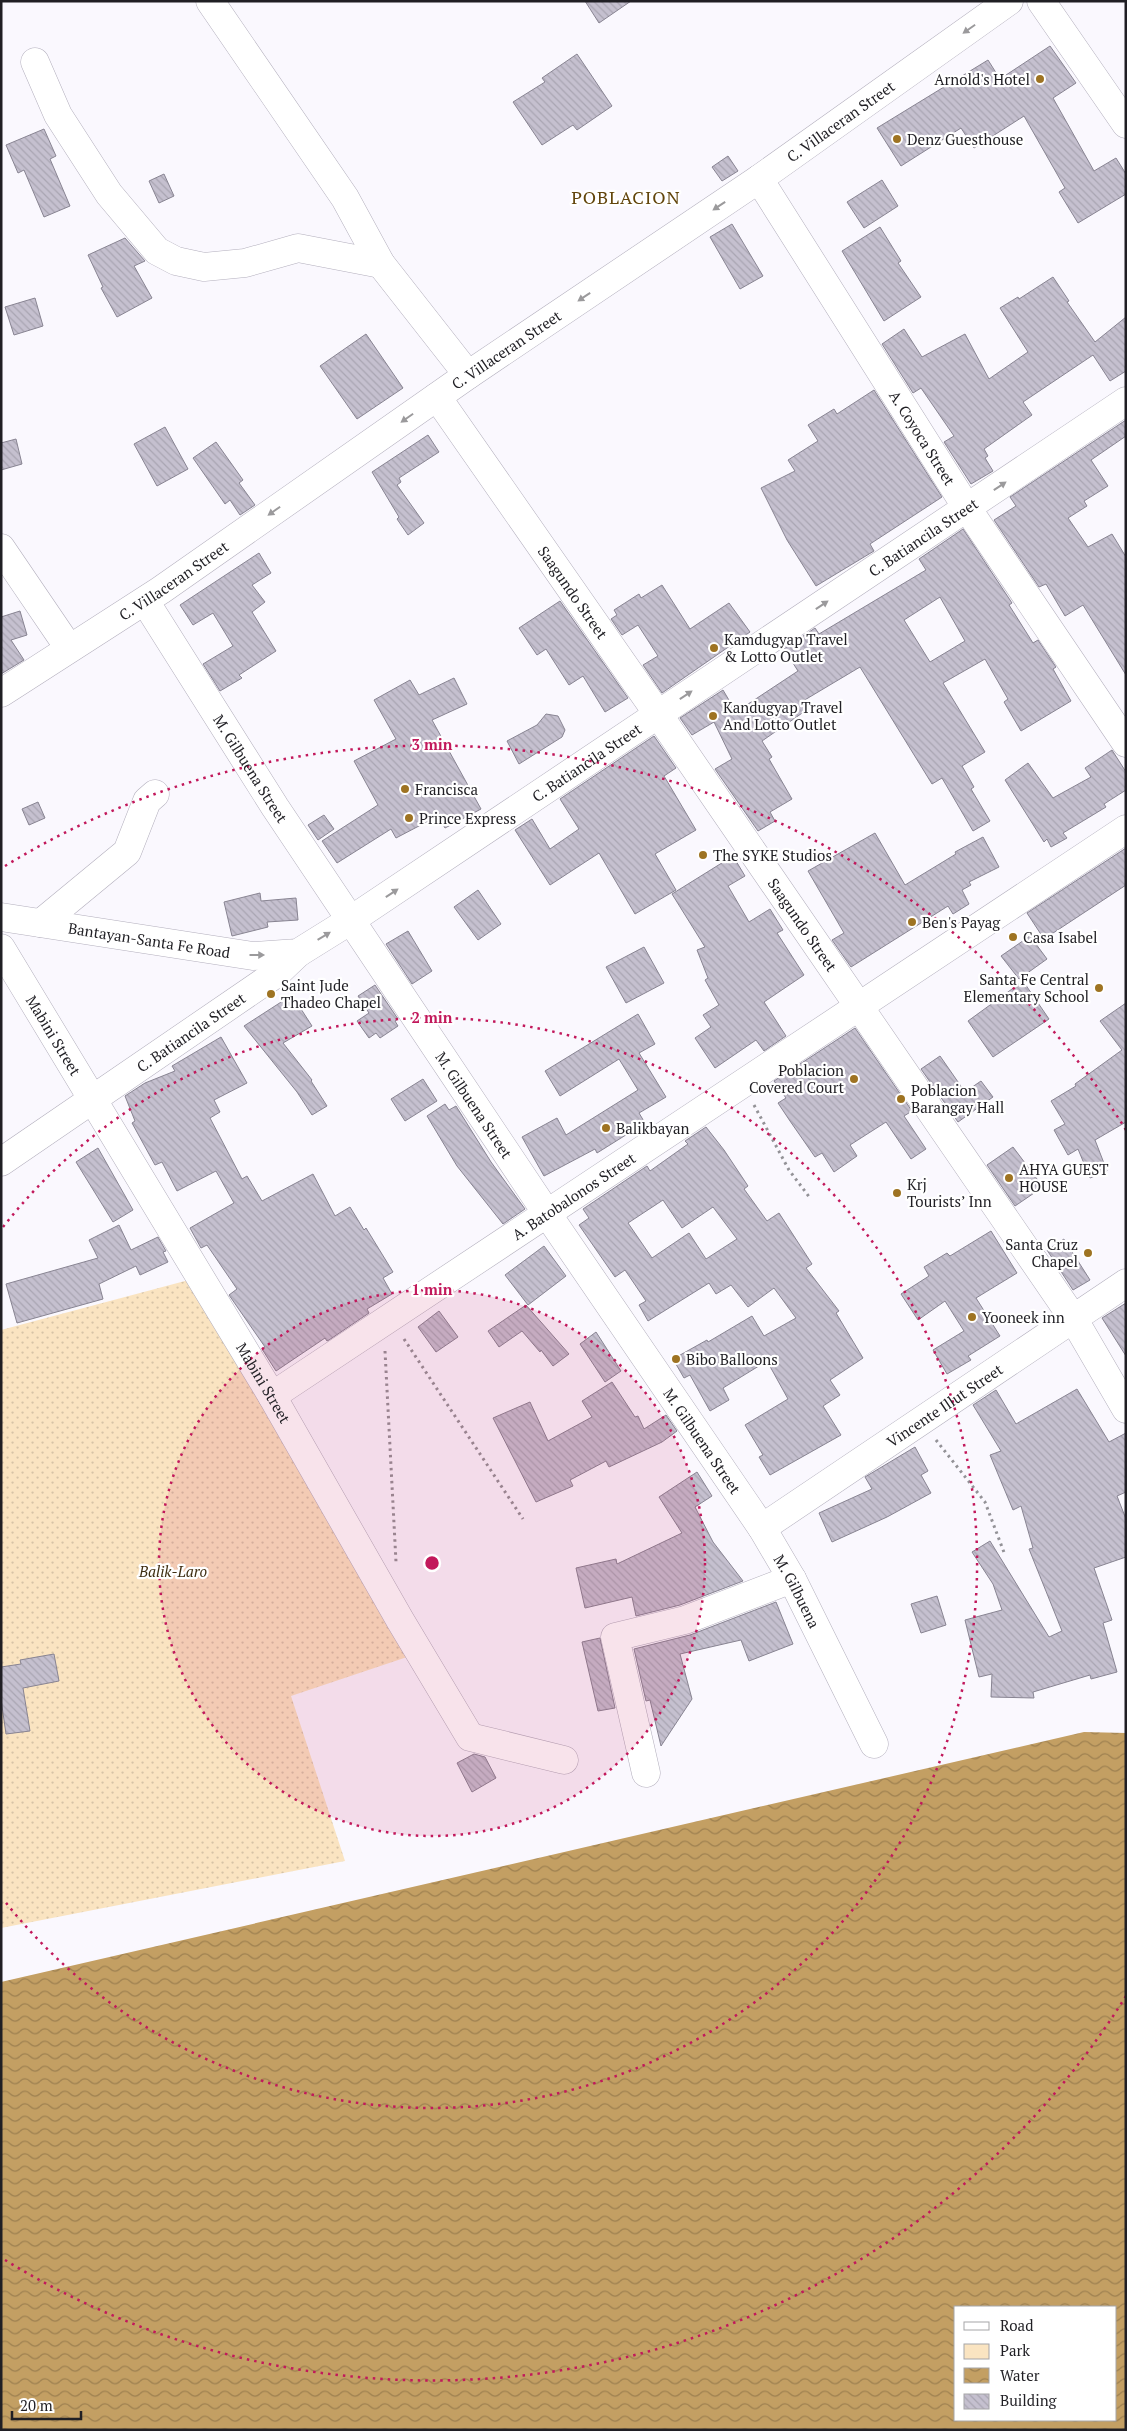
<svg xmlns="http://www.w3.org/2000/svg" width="1127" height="2431" font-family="'PT Serif',serif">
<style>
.green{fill:url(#green-dots)}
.water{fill:url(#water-waves);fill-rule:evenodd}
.building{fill:url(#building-back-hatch);stroke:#888492;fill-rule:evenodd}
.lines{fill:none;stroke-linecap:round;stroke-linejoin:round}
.minor-casing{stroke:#b3afbd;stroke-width:29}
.major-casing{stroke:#b3afbd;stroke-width:29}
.path{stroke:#939297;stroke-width:3;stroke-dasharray:2.5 4;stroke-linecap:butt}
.minor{stroke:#fff;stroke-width:28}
.major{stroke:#fff;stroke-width:28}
.oneway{fill:#9b9a9c}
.ring{fill:none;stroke:#c2185b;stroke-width:2.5;stroke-dasharray:2.5 5}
.poi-dot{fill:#9e7322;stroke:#fff;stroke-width:2}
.labels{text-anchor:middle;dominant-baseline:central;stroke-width:4.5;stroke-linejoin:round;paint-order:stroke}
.poi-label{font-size:15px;fill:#201f24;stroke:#fff;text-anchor:start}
.street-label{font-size:15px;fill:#201f24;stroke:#fff}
.park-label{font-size:15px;font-style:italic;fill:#3f2f13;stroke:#fff}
.quarter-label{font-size:18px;letter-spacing:1px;fill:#62450b;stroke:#fff}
.centre{fill:#c2185b;stroke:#fff;stroke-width:2.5}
.ring-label{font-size:15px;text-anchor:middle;font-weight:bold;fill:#c2185b;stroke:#fff;stroke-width:4.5;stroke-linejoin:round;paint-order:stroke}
</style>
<defs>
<pattern id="green-dots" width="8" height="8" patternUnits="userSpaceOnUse" patternTransform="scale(1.25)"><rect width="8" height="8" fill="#fae4c1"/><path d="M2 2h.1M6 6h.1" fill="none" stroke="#d6c3a6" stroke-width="1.8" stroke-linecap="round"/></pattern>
<pattern id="water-waves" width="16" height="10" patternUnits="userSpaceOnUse" patternTransform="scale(1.25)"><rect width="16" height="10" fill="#c39f63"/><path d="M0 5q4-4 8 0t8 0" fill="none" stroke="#9e8151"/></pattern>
<pattern id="building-back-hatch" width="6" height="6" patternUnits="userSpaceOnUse" patternTransform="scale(1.25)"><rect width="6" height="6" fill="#c5c0cf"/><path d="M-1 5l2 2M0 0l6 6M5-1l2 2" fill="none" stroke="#a9a5b2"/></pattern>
</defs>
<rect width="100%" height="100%" fill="#faf8fe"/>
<polygon class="green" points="200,1277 419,1653 291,1696 345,1861 1,1928 1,1330"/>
<path class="water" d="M1084,1732L1126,1733V2430H1V1982ZM956,2307H1116V2420H956Z"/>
<g class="building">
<polygon points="585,1 631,1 599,23"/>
<polygon points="1050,46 1076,83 1053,98 1094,171 1116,158 1126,174 1126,194 1078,223 1059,192 1065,188 1024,116 974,148 961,128 901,166 877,128 988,60 1000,79"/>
<polygon points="577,54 612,106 577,130 573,125 542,145 513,102 545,82 542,78"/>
<polygon points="44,129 56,156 50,159 70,206 44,217 24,170 18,173 6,145"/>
<polygon points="728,156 738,171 722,181 712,167"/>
<polygon points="164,174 174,196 159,203 149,181"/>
<polygon points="882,180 898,206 864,228 847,202"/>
<polygon points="732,224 763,276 740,289 710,237"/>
<polygon points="880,227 901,261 898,263 921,297 884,321 842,251"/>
<polygon points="125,238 145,261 134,266 152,298 117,317 101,288 103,287 88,255"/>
<polygon points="1053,277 1069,301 1067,302 1095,342 1126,317 1126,371 1110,381 1093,355 1023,402 1032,415 984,449 988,456 985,458 993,471 971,484 944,442 954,436 921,388 913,393 882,344 904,329 922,357 965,334 989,379 1028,352 1000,308 1018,297 1019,299"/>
<polygon points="35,298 43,326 14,335 5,307"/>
<polygon points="366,334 403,388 357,419 320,366"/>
<polygon points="874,390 942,497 870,544 874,551 816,586 787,540 761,488 795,471 788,460 818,441 808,425 834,409 837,414"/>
<polygon points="1126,420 1126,436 1091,460 1108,486 1084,501 1087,506 1068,518 1088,547 1112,534 1126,557 1126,675 1083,605 1065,616 1046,584 1039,587 994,520 1016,506 1010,497"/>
<polygon points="165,427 188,469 157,486 134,444"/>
<polygon points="428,435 439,452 399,478 401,482 397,485 424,523 408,535 397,519 399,517 372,472"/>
<polygon points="16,439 22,464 1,470 1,443"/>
<polygon points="216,442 243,480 239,483 255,505 240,515 230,500 225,504 193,458"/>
<path d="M963,529L1012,603L1009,605L1033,643L1038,640L1056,667L1053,669L1071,701L1021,731L1004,702L1008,699L985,659L943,683L985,752L962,766L974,787L971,789L990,821L973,831L942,778L932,784L860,667L803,701L808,709L762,741L772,757L769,759L792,799L770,812L775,821L758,831L715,769L732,759L714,722L692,735L680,718L723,690L736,712L798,671L784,649L815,628L819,634L926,570L919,559ZM940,597L965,641L930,662L904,620Z"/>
<polygon points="259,553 271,573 252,585 265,602 252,612 276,651 239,675 242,678 220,691 203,664 233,646 213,613 193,625 180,605"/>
<polygon points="662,585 690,629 729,603 750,632 662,693 643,665 658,656 638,625 622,635 611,619 617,615 614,610 639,594 641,598"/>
<polygon points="560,601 628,698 605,712 583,676 569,685 546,649 537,655 519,628"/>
<polygon points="20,611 27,635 11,640 24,660 1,674 1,617"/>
<polygon points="454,678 467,704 432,720 481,809 445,828 438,816 396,838 391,829 337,863 322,841 378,805 354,761 396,739 374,700 410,680 419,695"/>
<polygon points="546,714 558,716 565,730 562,737 519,764 507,741 537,725"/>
<polygon points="654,736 676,768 664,776 696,830 655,854 676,890 635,914 599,853 550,885 515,830 532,819 550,849 579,829 560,799"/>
<polygon points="1112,750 1126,772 1126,790 1104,804 1106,807 1063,833 1067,838 1051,847 1047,839 1044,842 1005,780 1028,763 1053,798 1091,777 1085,768"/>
<polygon points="38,802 45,818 29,825 22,809"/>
<polygon points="324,815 334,829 318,840 308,825"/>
<polygon points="875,833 905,885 956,854 955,852 983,837 999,867 969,882 971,885 962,890 969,904 953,914 948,906 851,967 832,940 844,933 808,871"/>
<polygon points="1126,848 1126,885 1044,939 1027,913"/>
<polygon points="733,856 745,876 728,886 749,922 770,909 783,930 777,933 804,975 764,1002 786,1036 764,1051 756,1040 715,1068 695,1038 711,1027 703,1015 719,1005 705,980 708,978 697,950 705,947 672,894"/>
<polygon points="478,890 501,924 478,940 454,907"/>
<polygon points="260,893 261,901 296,898 298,920 267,922 268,927 232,936 224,902"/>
<polygon points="408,931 432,971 412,984 386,944"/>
<polygon points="1030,936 1047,959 1019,979 1001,956"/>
<polygon points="644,947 664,983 626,1003 606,967"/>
<polygon points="1023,981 1049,1019 993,1057 968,1021"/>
<polygon points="375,985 398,1019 395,1021 398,1026 380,1038 376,1033 369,1038 357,1021 369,1013 358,996"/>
<polygon points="292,995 312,1026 283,1043 312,1080 311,1081 327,1106 312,1115 297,1092 244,1026"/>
<polygon points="1126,1003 1126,1122 1095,1140 1107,1171 1090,1178 1078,1149 1068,1155 1054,1130 1065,1124 1051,1101 1076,1086 1075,1084 1122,1050 1100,1021"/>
<polygon points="638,1014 655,1044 639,1053 666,1097 639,1113 645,1123 597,1153 595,1149 544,1176 522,1137 557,1118 566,1135 638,1090 619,1059 560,1096 545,1071"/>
<polygon points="855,1028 912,1111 904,1116 926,1149 911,1159 886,1122 850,1145 857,1156 834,1172 822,1153 815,1157 790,1121 778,1103 786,1098 774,1081"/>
<polygon points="221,1037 247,1083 214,1100 220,1112 210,1118 242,1179 247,1176 262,1201 313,1174 335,1216 350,1207 364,1230 366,1228 393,1272 383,1278 392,1294 367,1309 369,1313 329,1340 327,1341 325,1338 276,1371 262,1349 265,1347 229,1295 237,1289 207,1245 201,1248 190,1228 234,1203 216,1171 177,1191 162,1162 155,1165 132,1123 135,1121 125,1096 145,1083 175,1071 172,1066"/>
<polygon points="940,1056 965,1092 981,1081 993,1097 958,1122 921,1069"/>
<polygon points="423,1079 437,1101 405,1121 391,1099"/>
<polygon points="445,1104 449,1110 456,1106 491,1162 525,1209 503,1224 457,1166 427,1116"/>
<path d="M706,1127L724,1150L748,1186L744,1189L767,1221L779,1213L812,1264L806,1268L839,1311L836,1313L863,1358L830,1380L840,1395L823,1406L841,1435L770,1475L759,1457L763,1455L745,1425L788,1399L767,1361L723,1388L729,1400L710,1411L690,1375L684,1378L673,1359L707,1340L708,1342L752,1316L764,1336L796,1318L774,1288L748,1307L731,1285L716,1294L709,1283L648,1321L639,1305L646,1301L625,1270L615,1277L579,1225L589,1218L583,1209L647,1166L650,1171L688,1144L685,1141ZM663,1200L682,1228L713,1207L737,1239L706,1259L689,1233L652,1258L628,1223Z"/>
<polygon points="1013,1147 1043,1187 1015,1206 987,1165"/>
<polygon points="98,1148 133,1210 113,1222 76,1162"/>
<polygon points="119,1225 131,1250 158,1237 166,1251 163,1252 168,1262 140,1275 136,1266 99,1284 103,1299 17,1323 6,1284 98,1258 89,1240"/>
<polygon points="991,1231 1017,1273 976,1298 1000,1336 968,1356 971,1360 947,1374 933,1350 964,1331 945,1301 918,1320 901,1294 929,1276 924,1267 947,1253 950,1256"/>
<polygon points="1064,1239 1090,1280 1073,1290 1047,1250"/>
<polygon points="544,1246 566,1276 528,1305 505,1275"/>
<polygon points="1126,1303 1126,1356 1102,1318"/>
<polygon points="526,1305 569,1354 553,1366 541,1350 540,1352 522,1331 499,1347 488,1331"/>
<polygon points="439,1311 458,1337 436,1352 418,1327"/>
<polygon points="596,1332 621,1371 605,1382 580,1344"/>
<polygon points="612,1382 635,1417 638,1416 644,1429 666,1415 677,1431 662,1442 609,1467 606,1461 570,1480 573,1486 536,1502 493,1418 530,1402 548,1441 592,1417 582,1401"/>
<polygon points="1077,1389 1109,1442 1126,1433 1126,1492 1117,1496 1126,1519 1126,1557 1094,1568 1112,1620 1103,1623 1117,1672 1091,1679 1090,1675 1033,1692 1034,1698 991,1697 992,1674 979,1677 965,1620 1002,1610 993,1584 972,1552 990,1541 1049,1637 1062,1631 1029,1549 1033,1548 1021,1506 1013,1510 990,1455 1001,1451 973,1405 996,1390 1016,1424"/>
<polygon points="915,1447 928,1471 921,1475 931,1493 887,1517 832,1542 819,1513 872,1489 865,1477"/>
<polygon points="697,1472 712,1496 695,1507 713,1542 743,1581 680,1605 636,1616 632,1597 585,1608 576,1568 616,1559 617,1564 682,1533 659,1497"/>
<polygon points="937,1596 946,1625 921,1633 911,1604"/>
<polygon points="776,1602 793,1644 749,1661 741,1640 680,1654 692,1699 661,1746 650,1700 646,1701 634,1649 690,1635"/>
<polygon points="600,1638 615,1708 598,1711 582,1642"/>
<polygon points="54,1654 59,1681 23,1688 30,1731 6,1734 1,1699 1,1667 21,1664 20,1660"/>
<polygon points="474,1754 485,1757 496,1778 472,1792 457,1763"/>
</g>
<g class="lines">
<defs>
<g id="minor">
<polyline points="210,1 345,198 381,264 468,375"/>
<polyline points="1041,1 1126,124"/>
<polyline points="35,62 58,115 109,194 157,251 176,261 204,267 245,263 298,248 381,264"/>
<path id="s1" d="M759,179L967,508L1126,743"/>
<path id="s2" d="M437,397L658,714L1073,1318L1126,1409"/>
<polyline points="1,548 69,648"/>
<path id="s3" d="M145,601L275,807L546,1212L762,1528L792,1579L874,1744"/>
<polyline points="41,923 127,852 147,801 155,794"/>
<path id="s4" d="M1,948L272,1396L400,1620L470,1737L564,1760"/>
<path id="s5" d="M1,1162L277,973L298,953"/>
<path id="s6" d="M272,1396L1126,829"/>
<path id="s7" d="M762,1528L1126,1283"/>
<polyline points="646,1773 615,1637 685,1620 792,1579"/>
</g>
<g id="major">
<path id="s8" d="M1,693L161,590L468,375L759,179L1009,1"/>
<path id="s9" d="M1,917L253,956L298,953L351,920L1126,401"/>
</g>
</defs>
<use href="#minor" class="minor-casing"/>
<use href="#major" class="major-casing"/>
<g class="path">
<polyline points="754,1105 789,1170 810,1198"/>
<polyline points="404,1339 523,1519"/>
<polyline points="385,1351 396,1562"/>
<polyline points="936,1440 985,1502 1005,1555"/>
</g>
<use href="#minor" class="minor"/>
<use href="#major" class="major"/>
</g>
<defs><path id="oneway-solid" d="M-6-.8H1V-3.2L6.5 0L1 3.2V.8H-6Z" transform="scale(1.25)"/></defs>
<g class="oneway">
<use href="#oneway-solid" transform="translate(969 29) rotate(145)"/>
<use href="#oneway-solid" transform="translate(719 206) rotate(146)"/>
<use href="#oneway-solid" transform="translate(584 297) rotate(146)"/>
<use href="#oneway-solid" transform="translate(407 418) rotate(145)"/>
<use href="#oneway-solid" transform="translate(1000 486) rotate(-34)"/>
<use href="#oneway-solid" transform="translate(274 511) rotate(145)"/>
<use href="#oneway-solid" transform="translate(822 605) rotate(-34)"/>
<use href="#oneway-solid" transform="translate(686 695) rotate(-34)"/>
<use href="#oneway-solid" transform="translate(392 893) rotate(-34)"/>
<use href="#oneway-solid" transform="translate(324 936) rotate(-31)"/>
<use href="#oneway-solid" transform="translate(257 955)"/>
</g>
<circle cx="432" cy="1563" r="273" fill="#c2185b" fill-opacity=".12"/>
<g class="ring">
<circle cx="432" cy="1563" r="273"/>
<path d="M3 1227A545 545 0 1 1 3 1899"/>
<path d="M1126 1996A818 818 0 0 1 5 2260M5 866A818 818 0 0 1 1126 1130"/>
</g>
<g class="poi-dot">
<circle cx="1040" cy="79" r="5"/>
<circle cx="897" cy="139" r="5"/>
<circle cx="714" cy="648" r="5"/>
<circle cx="713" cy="716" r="5"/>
<circle cx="405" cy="789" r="5"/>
<circle cx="409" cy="818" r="5"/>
<circle cx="703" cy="855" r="5"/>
<circle cx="912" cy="922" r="5"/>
<circle cx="1013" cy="937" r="5"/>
<circle cx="1099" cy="988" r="5"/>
<circle cx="271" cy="994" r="5"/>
<circle cx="854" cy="1079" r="5"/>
<circle cx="901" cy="1099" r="5"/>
<circle cx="606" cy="1128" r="5"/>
<circle cx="1009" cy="1178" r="5"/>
<circle cx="897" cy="1193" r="5"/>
<circle cx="1088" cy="1253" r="5"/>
<circle cx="972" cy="1317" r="5"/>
<circle cx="676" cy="1359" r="5"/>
</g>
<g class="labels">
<g class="poi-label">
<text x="1030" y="79" text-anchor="end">Arnold's Hotel</text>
<text x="907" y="139">Denz Guesthouse</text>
<text x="724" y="639">Kamdugyap Travel<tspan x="724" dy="17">&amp; Lotto Outlet</tspan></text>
<text x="723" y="707">Kandugyap Travel<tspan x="723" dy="17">And Lotto Outlet</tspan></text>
<text x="415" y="789">Francisca</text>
<text x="419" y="818">Prince Express</text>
<text x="713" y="855">The SYKE Studios</text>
<text x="922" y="922">Ben's Payag</text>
<text x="1023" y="937">Casa Isabel</text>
<text x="1089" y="979" text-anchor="end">Santa Fe Central<tspan x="1089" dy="17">Elementary School</tspan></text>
<text x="281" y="985">Saint Jude<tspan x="281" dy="17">Thadeo Chapel</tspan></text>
<text x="844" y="1070" text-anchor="end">Poblacion<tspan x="844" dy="17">Covered Court</tspan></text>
<text x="911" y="1090">Poblacion<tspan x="911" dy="17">Barangay Hall</tspan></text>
<text x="616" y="1128">Balikbayan</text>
<text x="1019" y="1169">AHYA GUEST<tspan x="1019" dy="17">HOUSE</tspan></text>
<text x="907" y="1184">Krj<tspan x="907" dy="17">Tourists’ Inn</tspan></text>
<text x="1078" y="1244" text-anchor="end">Santa Cruz<tspan x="1078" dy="17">Chapel</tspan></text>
<text x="982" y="1317">Yooneek inn</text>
<text x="686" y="1359">Bibo Balloons</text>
</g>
<g class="street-label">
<text stroke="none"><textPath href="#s8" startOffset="1016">C. Villaceran Street</textPath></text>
<text stroke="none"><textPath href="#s8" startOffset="611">C. Villaceran Street</textPath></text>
<text stroke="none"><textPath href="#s1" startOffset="306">A. Coyoca Street</textPath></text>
<text stroke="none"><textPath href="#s9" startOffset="1051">C. Batiancila Street</textPath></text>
<text stroke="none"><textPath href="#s8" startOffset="206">C. Villaceran Street</textPath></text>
<text stroke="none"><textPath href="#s2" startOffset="238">Saagundo Street</textPath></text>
<text stroke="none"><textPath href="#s9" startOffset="646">C. Batiancila Street</textPath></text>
<text stroke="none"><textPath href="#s3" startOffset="198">M. Gilbuena Street</textPath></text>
<text stroke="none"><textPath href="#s2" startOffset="642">Saagundo Street</textPath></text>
<text stroke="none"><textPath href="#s9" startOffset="150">Bantayan-Santa Fe Road</textPath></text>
<text stroke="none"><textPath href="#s5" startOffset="230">C. Batiancila Street</textPath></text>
<text stroke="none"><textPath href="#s4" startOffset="102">Mabini Street</textPath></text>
<text stroke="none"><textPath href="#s3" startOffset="602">M. Gilbuena Street</textPath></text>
<text stroke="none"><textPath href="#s6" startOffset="362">A. Batobalonos Street</textPath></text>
<text stroke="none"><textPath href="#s4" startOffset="508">Mabini Street</textPath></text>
<text stroke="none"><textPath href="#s7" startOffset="220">Vincente Illut Street</textPath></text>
<text stroke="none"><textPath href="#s3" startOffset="1008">M. Gilbuena Street</textPath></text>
<text stroke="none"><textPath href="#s3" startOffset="1186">M. Gilbuena</textPath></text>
</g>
<g class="park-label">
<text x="173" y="1571">Balik-Laro</text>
</g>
<g class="quarter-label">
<text x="626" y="197">POBLACION</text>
</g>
</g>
<circle cx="432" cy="1563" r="8" class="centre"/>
<g class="ring-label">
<text x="432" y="750">3 min</text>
<text x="432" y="1023">2 min</text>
<text x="432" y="1295">1 min</text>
</g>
<rect width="1127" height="2431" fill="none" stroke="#201f24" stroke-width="5"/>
<rect x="954" y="2306" width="162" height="115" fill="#ffffff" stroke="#a6a5a7"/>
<rect x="964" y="2322" width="25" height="8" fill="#ffffff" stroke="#a6a5a7"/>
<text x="1000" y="2331" font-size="15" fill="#201f24">Road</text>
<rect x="964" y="2344" width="25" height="15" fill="#fae4c1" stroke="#a6a5a7"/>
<text x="1000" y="2356" font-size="15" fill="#201f24">Park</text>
<rect x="964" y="2368" width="25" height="15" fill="url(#water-waves)" stroke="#a6a5a7"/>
<text x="1000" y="2381" font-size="15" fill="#201f24">Water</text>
<rect x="964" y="2394" width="25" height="15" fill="url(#building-back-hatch)" stroke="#a6a5a7"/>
<text x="1000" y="2406" font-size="15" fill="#201f24">Building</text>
<path d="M12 2411v8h69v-8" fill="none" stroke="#201f24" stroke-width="2.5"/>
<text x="20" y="2411" font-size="15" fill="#201f24" stroke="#ffffff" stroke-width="4" paint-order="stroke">20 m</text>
</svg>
